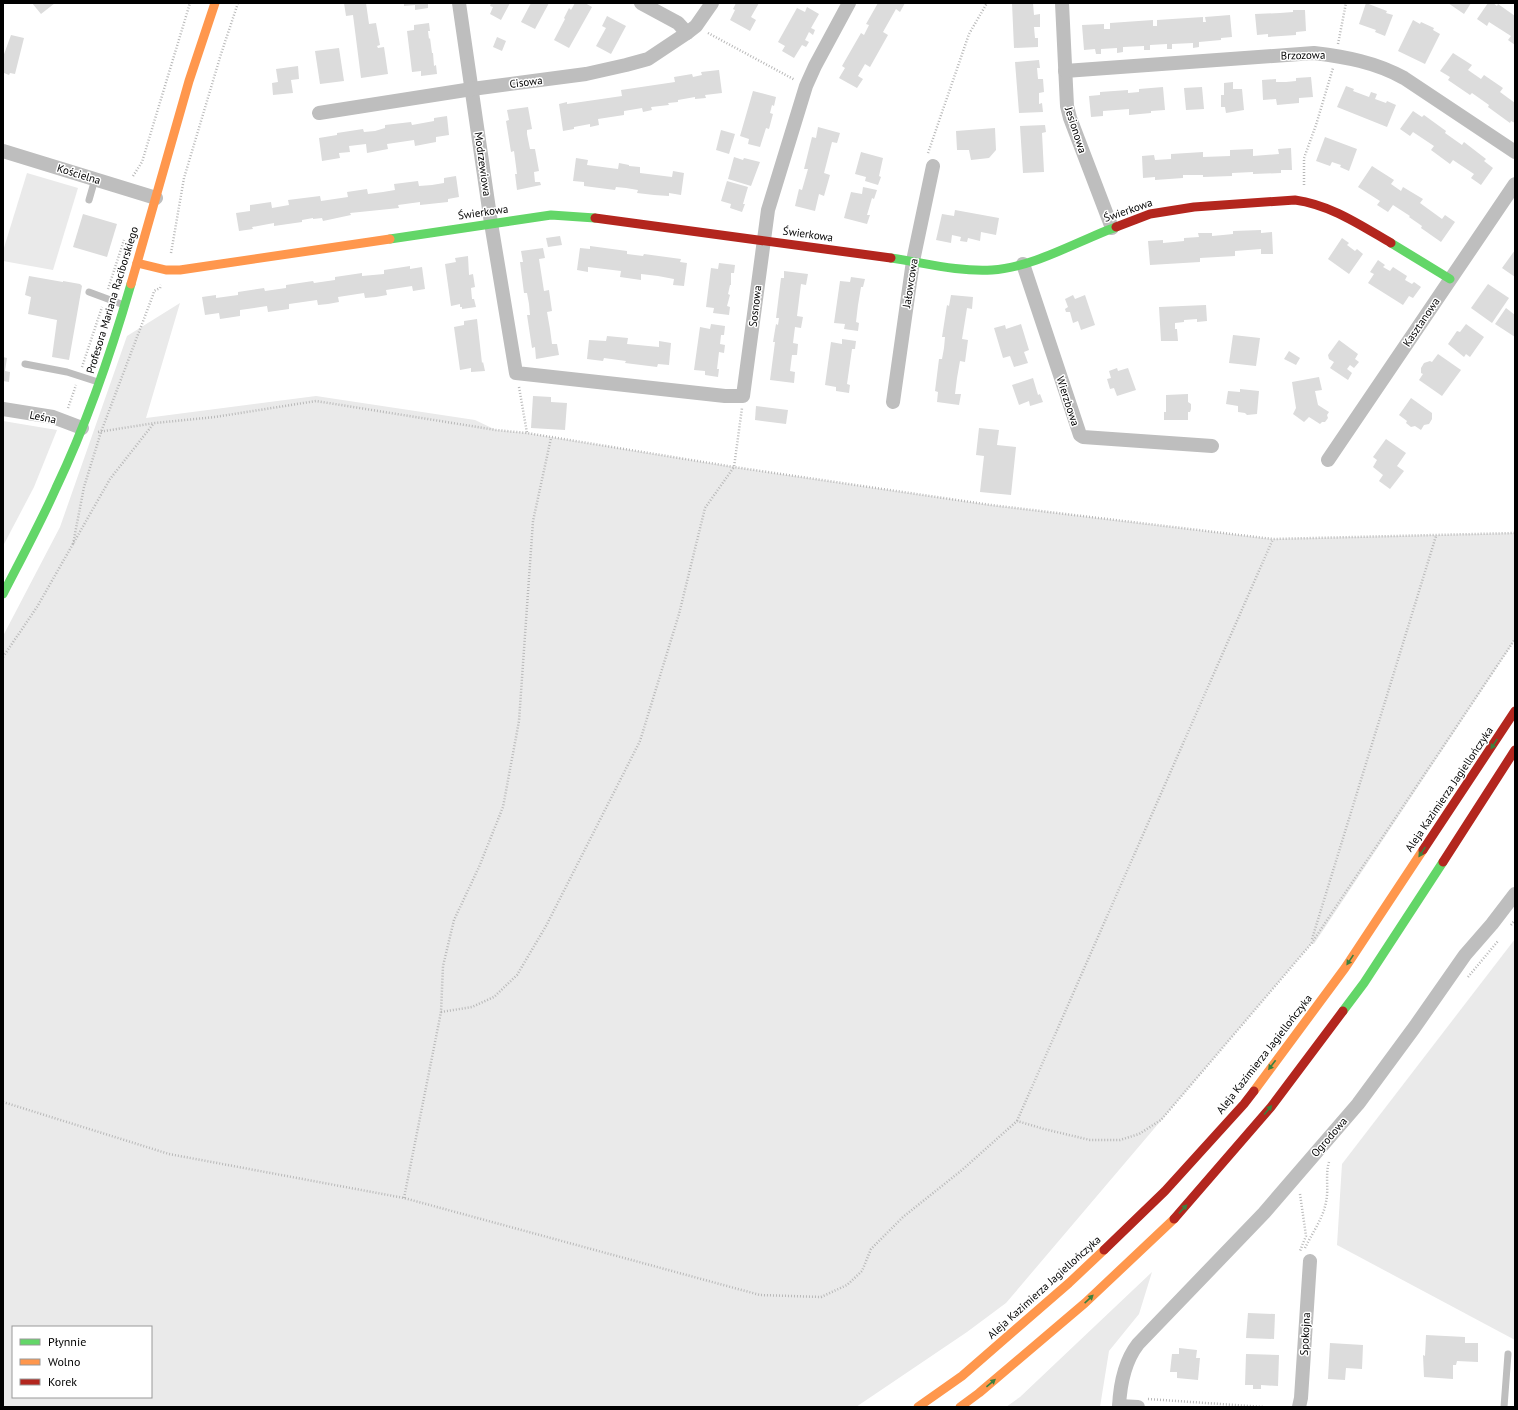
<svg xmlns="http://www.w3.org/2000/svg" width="1518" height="1410" font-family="'PT Sans',sans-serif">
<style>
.green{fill:#eaeaea;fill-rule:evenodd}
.building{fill:#dcdcdc}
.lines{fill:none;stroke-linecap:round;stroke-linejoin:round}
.path{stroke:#b8b8b8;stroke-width:2.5;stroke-dasharray:1 2;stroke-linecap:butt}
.lane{stroke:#bebebe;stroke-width:7}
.street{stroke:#bebebe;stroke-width:14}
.fast{stroke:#63d668;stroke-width:9}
.slow{stroke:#ff974d;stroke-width:9}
.jam{stroke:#b3261e;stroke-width:9}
.oneway{fill:#3b803e}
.labels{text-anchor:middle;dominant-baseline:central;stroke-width:3;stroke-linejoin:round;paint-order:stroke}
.street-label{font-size:11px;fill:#000;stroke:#fff}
</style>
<rect width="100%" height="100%" fill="#fff"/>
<g class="green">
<polygon points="27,173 78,188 53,270 3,261 3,251"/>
<path d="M180,303L146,418L316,396L475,420L496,430L527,433L734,467L991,505L1273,539L1515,533V640L1314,944H1311L1006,1303L967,1332L856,1407H3V636L60,527L127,336ZM13,1327H151V1397H13Z"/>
<polygon points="3,421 57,430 34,487 3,546"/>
<polygon points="1515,939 1515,1340 1337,1245 1342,1164"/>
<polygon points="1152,1272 1139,1314 1109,1351 1100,1407 1006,1407 1020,1397"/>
</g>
<g class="building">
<polygon points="32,3 55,3 41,14"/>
<polygon points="344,3 366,3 369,24 376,23 380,45 377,46 378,48 384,47 388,74 361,78 353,15 346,16"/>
<polygon points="404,3 428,3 428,8 415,10 415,5 404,6"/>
<polygon points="491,3 510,3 501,20 490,14 493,7 490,6"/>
<polygon points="531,3 549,3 535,29 521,22"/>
<polygon points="575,3 585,3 592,7 569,48 554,40 565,19 564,18 569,8 571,10"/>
<polygon points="736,3 759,3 751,17 756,20 750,31 730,20 735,10 733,9"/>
<polygon points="878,3 905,3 900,12 896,9 883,32 888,35 870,67 865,64 858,76 863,79 857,88 839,78 845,68 842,66 861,33 864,35 869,25 866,24"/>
<polygon points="1012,3 1033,3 1034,15 1040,14 1040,27 1034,27 1035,38 1038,38 1038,47 1014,48"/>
<polygon points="1366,3 1387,11 1386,13 1393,15 1385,36 1375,32 1376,30 1359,24"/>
<polygon points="1448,3 1471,3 1464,14"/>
<polygon points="1488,3 1493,3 1497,6 1498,4 1515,16 1515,45 1508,40 1511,36 1489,22 1487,26 1477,19"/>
<polygon points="807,7 819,14 811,28 815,30 813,35 809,32 805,40 809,42 806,47 802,45 794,58 782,51 785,46 778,42 797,8 805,12"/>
<polygon points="1293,10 1305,10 1306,31 1296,32 1296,35 1268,37 1268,34 1257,35 1255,14 1280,13 1293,12"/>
<polygon points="1230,15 1232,37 1221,38 1221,40 1199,42 1199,47 1193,48 1193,43 1172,44 1172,49 1167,49 1167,44 1150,45 1150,50 1144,50 1144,46 1123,47 1123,52 1117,53 1117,48 1101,49 1101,54 1096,54 1095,49 1084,50 1082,25 1104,24 1104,29 1110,29 1110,23 1153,20 1153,26 1157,26 1157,20 1203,17 1203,22 1206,22 1205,17"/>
<polygon points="607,16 626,26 611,54 596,46 606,28 602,26"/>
<polygon points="1413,20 1420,24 1421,22 1434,28 1433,30 1440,34 1425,64 1398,51"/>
<polygon points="429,23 430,31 428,31 429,39 430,38 432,53 433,53 434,66 436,65 437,74 421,76 421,71 412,72 407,31 414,30 414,25"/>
<polygon points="11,35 24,38 15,74 10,73 9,75 4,73 3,57"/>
<polygon points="497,37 506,41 502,51 493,47"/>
<polygon points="339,48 344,81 320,84 315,51"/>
<polygon points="1453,53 1472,65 1468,70 1481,79 1484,75 1503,88 1500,92 1515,103 1515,123 1511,121 1510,123 1488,107 1489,105 1472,93 1470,95 1448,80 1450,77 1440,71"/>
<polygon points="1039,60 1040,68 1037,68 1038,79 1043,79 1044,92 1039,93 1039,104 1042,103 1043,112 1019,113 1015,62"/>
<polygon points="298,66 299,79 291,80 293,93 273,95 272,83 278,82 276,69"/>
<polygon points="719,70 722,93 705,95 706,98 695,99 695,97 678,100 678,102 668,103 669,105 651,107 652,110 643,112 642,108 624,111 624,115 598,119 599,125 590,127 590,124 574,127 574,129 563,131 559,104 567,102 567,104 622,96 621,90 675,82 674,77 692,74 693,77 702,75 701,72"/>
<polygon points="1311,77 1313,97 1299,98 1299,103 1277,105 1276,99 1263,100 1262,80 1276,79 1276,82 1286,82 1296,81 1296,78"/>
<polygon points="1233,82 1233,89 1242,89 1244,110 1226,113 1225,107 1221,107 1221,95 1224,95 1224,83"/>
<polygon points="1346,86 1354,89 1353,91 1369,97 1371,92 1377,94 1375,99 1386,103 1387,101 1396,105 1387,127 1337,107"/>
<polygon points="1163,87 1165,110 1151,111 1151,113 1129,115 1129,109 1103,111 1103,116 1091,117 1089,96 1100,95 1100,92 1128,90 1128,93 1139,92 1139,89"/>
<polygon points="1202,87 1204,109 1186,110 1184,88"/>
<polygon points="753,91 776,97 774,106 772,105 770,113 773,114 769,129 766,128 760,147 748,144 749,139 740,136"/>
<polygon points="528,107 532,129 527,130 527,134 530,149 535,149 539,171 534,172 535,182 540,182 541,185 517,190 515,174 517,174 514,151 511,152 506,121 509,120 507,110"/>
<polygon points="1413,111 1422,117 1424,115 1446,131 1445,133 1462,145 1464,142 1486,159 1484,161 1493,168 1481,185 1471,178 1474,174 1453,160 1450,164 1431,150 1434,146 1413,132 1410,136 1400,129"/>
<polygon points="447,116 449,135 436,137 436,142 415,146 414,140 387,144 388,149 367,153 366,144 349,146 350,152 339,153 340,158 322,161 319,138 337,135 337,133 363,129 364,132 375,131 385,128 385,125 411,122 412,125 434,121 434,118"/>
<polygon points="1045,125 1046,132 1042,133 1044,172 1023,173 1020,126"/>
<polygon points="818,127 840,133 837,143 832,142 824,173 830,175 824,196 819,194 815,211 795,206 799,189 802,190 808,169 804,169 812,137 816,138"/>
<polygon points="995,128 996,150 989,158 971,160 969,150 957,150 956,131"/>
<polygon points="721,130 735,134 729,154 716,150"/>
<polygon points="1325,137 1357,149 1349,171 1340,167 1341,165 1332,162 1330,166 1316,161"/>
<polygon points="1291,148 1292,170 1281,170 1281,173 1253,174 1253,172 1232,173 1232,176 1203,177 1203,175 1183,175 1183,178 1155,180 1155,177 1143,178 1142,156 1154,155 1155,160 1171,159 1171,154 1203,152 1203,157 1230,156 1230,150 1253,149 1253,156 1279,154 1278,149"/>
<polygon points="861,152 883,158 879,176 881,177 878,185 865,181 866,177 855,174"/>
<polygon points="734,157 743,160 744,158 760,162 751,186 728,179"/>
<polygon points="576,158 588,160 587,165 618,169 619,163 629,165 629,166 640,167 640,173 672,177 673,171 684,173 681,195 669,193 669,196 654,195 637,193 638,190 626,188 616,187 615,190 584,186 584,182 573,181"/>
<polygon points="1372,166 1394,180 1391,184 1401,191 1403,187 1423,199 1420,203 1442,219 1445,215 1455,222 1441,242 1421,228 1422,226 1409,217 1410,216 1393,205 1388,212 1377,205 1380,201 1358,187"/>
<polygon points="456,176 459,197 448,199 448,202 420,205 420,202 398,205 399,208 350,213 351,215 323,221 322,218 313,219 313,218 302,220 302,222 274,226 274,223 252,227 253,229 239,231 236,213 250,211 250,205 271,202 272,208 289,205 288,200 320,196 321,201 348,197 347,192 367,189 368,194 383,192 395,190 394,184 418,181 419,186 432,185 444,183 444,178"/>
<polygon points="727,181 748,187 743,204 745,204 742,212 730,208 731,204 721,201"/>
<polygon points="863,187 877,190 874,199 872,198 867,215 870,215 867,224 844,218 851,192 862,194"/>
<polygon points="955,210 999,218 996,235 981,232 980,241 968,238 967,242 960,241 961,237 952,235 951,243 936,240 942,214 954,216"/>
<polygon points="83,214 117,224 107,257 73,247"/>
<polygon points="1261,230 1261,233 1272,232 1273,254 1261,254 1261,249 1235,251 1235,256 1200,258 1200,262 1150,265 1148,241 1163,240 1163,243 1184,241 1184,238 1199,237 1198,233 1212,233 1212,236 1223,235 1233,234 1233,231"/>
<polygon points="560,236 562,245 548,247 546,238"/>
<polygon points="1342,238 1349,243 1347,245 1355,251 1357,249 1363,254 1349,274 1328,259"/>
<polygon points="590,246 627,251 627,254 643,256 644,254 681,259 680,262 687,263 684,286 673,285 674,279 658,276 641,274 641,280 620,277 621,271 588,267 588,272 577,270 580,248 590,249"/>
<polygon points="543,248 545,258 539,259 544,291 549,290 552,311 547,312 550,329 552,344 557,344 559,355 536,359 535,347 532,348 527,315 530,315 529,304 527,293 524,293 520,262 523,262 521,251"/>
<polygon points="1515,250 1515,277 1502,268"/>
<polygon points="468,256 469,275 473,274 475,287 471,288 472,299 474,299 476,307 462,309 462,307 460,307 460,304 451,306 445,264 456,262 455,258"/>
<polygon points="1378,260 1385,265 1383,267 1390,271 1393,267 1407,276 1405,280 1412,284 1414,282 1421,287 1413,298 1409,296 1403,305 1368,283 1374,274 1370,272"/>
<polygon points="719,263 735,265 734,273 731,273 731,285 730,285 728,294 730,295 727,306 730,307 729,315 713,313 714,308 706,307 711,268 718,269"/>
<polygon points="410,266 410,269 422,267 425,289 413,291 412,286 386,290 387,295 376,297 365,298 364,293 338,297 339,302 328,304 318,305 317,300 289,304 289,309 268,312 267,306 240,310 240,316 220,319 219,313 205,315 202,297 216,295 216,298 238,295 238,292 264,288 265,291 286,288 286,285 313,281 314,283 335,280 335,277 362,273 362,276 384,274 384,270"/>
<polygon points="784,271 808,274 806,285 801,284 797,316 803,317 801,328 795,327 793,343 798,344 797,355 792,355 790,371 795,372 794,383 770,380 775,342 773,342 776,324 778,325 779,318 776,318 781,278 784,278"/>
<polygon points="29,276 63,282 63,281 80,284 82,286 69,360 52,357 57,320 28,314 31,297 25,295"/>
<polygon points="851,277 865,279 863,287 861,287 858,305 856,322 859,323 858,331 844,329 845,324 834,323 840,281 850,282"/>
<polygon points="1488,284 1509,298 1492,323 1471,308"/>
<polygon points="951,295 973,297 972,309 967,308 962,339 968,340 965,362 960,361 957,378 955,394 961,394 959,405 937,402 938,392 935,391 939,359 942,359 944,348 945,337 942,337 947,305 949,306"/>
<polygon points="1073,295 1075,299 1085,295 1095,325 1081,330 1078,321 1073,323 1070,312 1066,312 1065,309 1068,307 1065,299"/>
<polygon points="1206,305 1207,321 1197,322 1197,319 1184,320 1184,322 1175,323 1175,329 1177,329 1178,341 1161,341 1159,307"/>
<polygon points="1506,308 1515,315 1515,337 1495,324"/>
<polygon points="477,319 482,363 483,362 485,371 471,372 471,368 460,370 454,327 464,325 464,321"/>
<polygon points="711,324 725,326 724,335 721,335 720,344 725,345 724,353 719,352 717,369 719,369 718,377 705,375 705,371 694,370 700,327 710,329"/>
<polygon points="1021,324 1029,350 1024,352 1028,363 1014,367 1010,356 1003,358 994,328 1005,325 1006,329"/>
<polygon points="1466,324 1484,337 1470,357 1466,354 1464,357 1448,344 1457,331 1460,332"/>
<polygon points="1233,335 1260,338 1256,366 1229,363"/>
<polygon points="607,336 628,338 627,344 659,347 659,341 671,343 669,365 658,364 657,367 625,363 626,361 604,358 603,361 587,359 589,340 606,341"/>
<polygon points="842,339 856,341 855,349 852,349 847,384 850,385 849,393 836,391 836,387 825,385 831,342 842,344"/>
<polygon points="1339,340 1358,354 1355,359 1359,362 1354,368 1350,365 1347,369 1352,373 1348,380 1330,368 1334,362 1329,359 1328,355"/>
<polygon points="1289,351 1300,358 1296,365 1284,359"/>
<polygon points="1438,354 1461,370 1442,396 1419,380 1423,374 1421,373 1421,368 1424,363 1430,361 1432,362"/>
<polygon points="3,357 7,358 5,371 10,372 9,382 3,381"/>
<polygon points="1117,368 1118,371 1128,368 1136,390 1117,396 1114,388 1110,389 1107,379 1111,378 1109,371"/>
<polygon points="1319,377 1322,390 1315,391 1318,405 1329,412 1327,415 1328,418 1325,422 1322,422 1320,424 1309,417 1304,422 1293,414 1296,408 1292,382"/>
<polygon points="1033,378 1038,395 1040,394 1043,402 1030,406 1029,401 1019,405 1012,385"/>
<polygon points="1240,389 1259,391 1257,414 1247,415 1245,413 1238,412 1238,406 1226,404 1228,391 1240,392"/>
<polygon points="1188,394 1188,402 1191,404 1191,409 1190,412 1188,412 1188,420 1164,420 1164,412 1166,412 1166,395"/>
<polygon points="533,396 551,397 551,402 567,403 565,430 531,428"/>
<polygon points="1411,398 1432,413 1432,419 1429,424 1424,425 1421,430 1415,426 1411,427 1406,423 1407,421 1399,415"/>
<polygon points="756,406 788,410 786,424 755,420"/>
<polygon points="979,428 999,430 997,445 1016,447 1011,495 980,492 984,456 976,455"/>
<polygon points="1386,439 1406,453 1397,466 1404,471 1390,489 1379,481 1383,475 1373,467 1377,460 1373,457"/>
<polygon points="1248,1313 1275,1314 1274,1339 1246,1338"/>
<polygon points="1426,1335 1465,1337 1465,1343 1478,1343 1478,1362 1457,1361 1456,1365 1453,1365 1453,1379 1424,1377 1423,1355 1425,1356"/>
<polygon points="1330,1343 1363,1345 1362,1369 1346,1368 1345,1380 1328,1379"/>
<polygon points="1179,1348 1197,1350 1196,1358 1200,1358 1198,1380 1177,1378 1177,1372 1170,1372 1172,1354 1179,1354"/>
<polygon points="1246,1354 1279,1355 1278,1386 1261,1385 1261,1389 1253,1389 1253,1385 1245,1385"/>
</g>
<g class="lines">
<g class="path">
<polyline points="708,33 795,80"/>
<polyline points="1338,44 1346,3"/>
<polyline points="928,153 969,34 987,3"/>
<polyline points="133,176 142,162 190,3"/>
<polyline points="1304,185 1304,158 1316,125 1333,68"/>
<polyline points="171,253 184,178 221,54 238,3"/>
<polyline points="108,289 124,240"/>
<polyline points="82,367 102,307"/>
<polyline points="519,387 527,433"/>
<polyline points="68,408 76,385"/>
<polyline points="98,432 155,423 215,417 316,401 496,430 527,433 734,467 991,505 1273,539 1515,533"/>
<polyline points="73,544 84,487 101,432 153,295 154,291 160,288 161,285"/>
<polyline points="3,657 37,607 110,479 154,423"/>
<polyline points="1511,925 1515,920"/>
<polyline points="1312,939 1436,536"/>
<polyline points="1468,977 1498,941"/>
<polyline points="441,1012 472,1007 494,997 517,975 546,926 640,741 679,614 705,508 734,467 742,408"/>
<polyline points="3,1102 169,1154 404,1198 760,1295 821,1297 847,1285 862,1271 871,1249 903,1217 962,1170 1017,1121 1044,1129 1090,1140 1120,1140 1139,1134 1161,1120 1311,944 1515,639"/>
<polyline points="1017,1121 1273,539"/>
<polyline points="1300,1194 1306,1236 1300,1251"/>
<polyline points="404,1198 441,1012 443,966 454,920 479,867 503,807 519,721 533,521 551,438"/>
<path d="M1305,1248C1312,1233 1323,1219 1326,1202C1329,1189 1325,1175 1329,1162"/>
<polyline points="1148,1399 1264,1407"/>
</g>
<g class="lane">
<polyline points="89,200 95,179"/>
<polyline points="89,292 124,305"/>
<polyline points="25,364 67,372 98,382"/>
<polyline points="1504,1407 1508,1354"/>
</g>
<g class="street">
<polyline points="459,3 491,223 516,373 725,396 743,396 768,210 806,86 815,66 849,3"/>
<polyline points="641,3 678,23 687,33"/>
<polyline points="1062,3 1067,106 1070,118 1112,228"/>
<path d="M1065,71L1314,53C1346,57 1375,62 1404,78L1515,152"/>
<polyline points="319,113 472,89 586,74 626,65 648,59 687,33 696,26 712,3"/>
<polyline points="3,151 156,198"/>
<polyline points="1023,264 1080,435 1083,437 1212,446"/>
<polyline points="893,402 913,261 933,166"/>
<polyline points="3,409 53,417 82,428"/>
<polyline points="1328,460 1515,184"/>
<polyline points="1119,1406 1138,1407"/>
<path d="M1119,1407C1120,1385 1124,1362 1138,1344L1264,1213L1358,1104L1414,1028L1465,955L1492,924L1515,894"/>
<polyline points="1299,1407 1301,1398 1310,1261"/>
</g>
<g class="fast">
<polyline points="390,239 551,215 595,218"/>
<polyline points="1391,243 1450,279"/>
<path d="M891,258C925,263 958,272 992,270C1032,268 1078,241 1116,227"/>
<path d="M3,594C21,559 40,524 56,488C87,423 111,353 131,284"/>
<polyline points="1343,1011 1364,983 1443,862"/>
</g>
<g class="slow">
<polyline points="137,263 166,270 180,270 390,239"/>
<polyline points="131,284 189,81 215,3"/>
<polyline points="1254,1091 1345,968 1423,850"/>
<polyline points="918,1407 962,1376 1069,1283 1104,1250"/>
<polyline points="960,1407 979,1393 1085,1303 1174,1219"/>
</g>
<g class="jam">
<polyline points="595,218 891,258"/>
<path d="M1116,227L1150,214L1194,207L1295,200C1331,205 1360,225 1391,243"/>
<polyline points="1423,850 1515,711"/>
<polyline points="1443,862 1515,750"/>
<polyline points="1174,1219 1271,1107 1343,1011"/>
<polyline points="1104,1250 1165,1191 1244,1104 1254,1091"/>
</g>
</g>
<defs><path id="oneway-solid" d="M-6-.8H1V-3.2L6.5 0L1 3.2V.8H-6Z"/></defs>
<g class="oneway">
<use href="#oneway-solid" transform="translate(1494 744) rotate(123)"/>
<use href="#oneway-solid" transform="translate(1422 852) rotate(124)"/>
<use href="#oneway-solid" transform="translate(1350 960) rotate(124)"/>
<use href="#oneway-solid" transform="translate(1272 1065) rotate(127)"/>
<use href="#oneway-solid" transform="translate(1268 1110) rotate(-50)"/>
<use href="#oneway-solid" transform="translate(1183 1209) rotate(-47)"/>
<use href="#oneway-solid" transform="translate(1089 1299) rotate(-43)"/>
<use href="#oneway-solid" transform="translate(991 1383) rotate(-40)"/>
</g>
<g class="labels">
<g class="street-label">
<text transform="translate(1303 55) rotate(-1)">Brzozowa</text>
<text transform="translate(526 82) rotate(-7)">Cisowa</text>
<text transform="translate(1076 130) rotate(72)">Jesionowa</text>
<text transform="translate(483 164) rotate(82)">Modrzewiowa</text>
<text transform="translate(79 174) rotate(17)">Kościelna</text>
<text transform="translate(1128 210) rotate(-19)">Świerkowa</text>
<text transform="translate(483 212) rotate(-8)">Świerkowa</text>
<text transform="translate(808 234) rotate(8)">Świerkowa</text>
<text transform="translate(910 283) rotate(-81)">Jałowcowa</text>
<text transform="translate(112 300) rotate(-73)">Profesora Mariana Raciborskiego</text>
<text transform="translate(755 306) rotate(-83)">Sosnowa</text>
<text transform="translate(1421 322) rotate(-56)">Kasztanowa</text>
<text transform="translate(1068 401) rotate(72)">Wierzbowa</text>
<text transform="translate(43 417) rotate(12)">Leśna</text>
<text transform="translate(1449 789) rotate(-56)">Aleja Kazimierza Jagiellończyka</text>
<text transform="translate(1264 1054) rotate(-52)">Aleja Kazimierza Jagiellończyka</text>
<text transform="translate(1329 1137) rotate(-49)">Ogrodowa</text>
<text transform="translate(1044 1287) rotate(-42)">Aleja Kazimierza Jagiellończyka</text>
<text transform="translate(1305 1334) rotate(-87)">Spokojna</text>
</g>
</g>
<rect width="1518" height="1410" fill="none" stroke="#000000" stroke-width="8"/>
<rect x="12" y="1326" width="140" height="72" fill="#ffffff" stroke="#999999"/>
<rect x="20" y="1339" width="20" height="6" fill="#63d668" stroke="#999999"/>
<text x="48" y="1346" font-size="12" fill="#000000">Płynnie</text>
<rect x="20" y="1359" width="20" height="6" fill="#ff974d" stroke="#999999"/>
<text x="48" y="1366" font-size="12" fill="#000000">Wolno</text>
<rect x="20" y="1379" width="20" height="6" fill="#b3261e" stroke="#999999"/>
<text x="48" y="1386" font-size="12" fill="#000000">Korek</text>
</svg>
